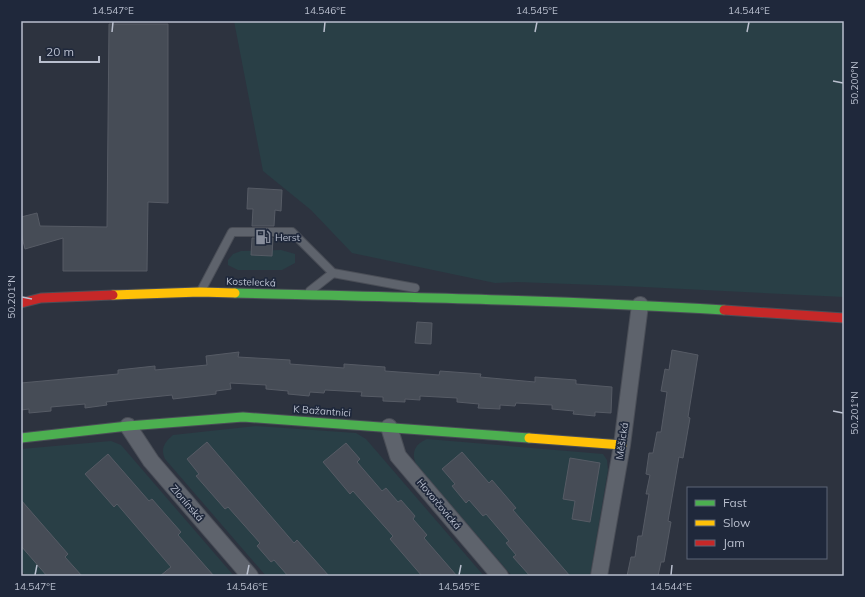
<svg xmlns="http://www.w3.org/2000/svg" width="865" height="597" font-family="Mulish,sans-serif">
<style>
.green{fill:#293f46}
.building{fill:#464c56;stroke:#565b65}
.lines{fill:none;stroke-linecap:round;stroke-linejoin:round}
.lane-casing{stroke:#4a4e57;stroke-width:10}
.street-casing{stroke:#4a4e57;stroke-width:18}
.fast-casing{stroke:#4a4e57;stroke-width:11}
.slow-casing{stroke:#4a4e57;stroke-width:11}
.jam-casing{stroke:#4a4e57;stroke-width:11}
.lane{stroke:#5e636c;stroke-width:8}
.street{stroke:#5e636c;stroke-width:16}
.fast{stroke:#4caf50;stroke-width:9}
.slow{stroke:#ffc107;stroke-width:9}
.jam{stroke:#c62828;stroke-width:9}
.ticks{fill:none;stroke:#b9bfce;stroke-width:1.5}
.labels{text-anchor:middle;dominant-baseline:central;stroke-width:3.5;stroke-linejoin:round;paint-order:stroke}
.poi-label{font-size:10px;fill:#b9bfce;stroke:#1f283b;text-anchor:start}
.street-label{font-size:10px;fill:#b9bfce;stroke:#1f283b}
.neatline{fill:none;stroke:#b9bfce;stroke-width:1.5}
.ticks-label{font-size:10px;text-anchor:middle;fill:#b9bfce}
</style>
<rect width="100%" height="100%" fill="#2d333f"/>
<g class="green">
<polygon points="234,21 844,21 844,297 624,286 517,282 495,283 352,253 311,210 263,171"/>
<polygon points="281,250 295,254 295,263 282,270 238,270 228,265 228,260 233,254 241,251"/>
<path d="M256,426L356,433L366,439L484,576H266L165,459C160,448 165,442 173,435Z"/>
<path d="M427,439L603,454L607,460L608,470L590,576H512L416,464C411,452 415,444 427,439Z"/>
<polygon points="111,441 121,445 234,576 26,576 21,570 21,449"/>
</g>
<g class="building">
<polygon points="109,24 168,24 168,203 148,202 147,271 63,271 63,238 25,249 21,233 21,217 37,213 40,226 107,227"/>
<polygon points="248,188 282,190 281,211 275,210 274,226 252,226 253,209 247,209"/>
<polygon points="252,238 273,238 272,256 251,255"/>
<polygon points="417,322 432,323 431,344 415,343"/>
<polygon points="672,350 698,355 688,417 690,418 683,458 679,457 668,521 671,522 664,562 661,562 658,576 627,576 631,557 635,557 638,536 642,536 649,494 646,494 650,475 646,474 649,453 653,453 657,432 661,432 667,392 661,391 665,369 669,370"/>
<polygon points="239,352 238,357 290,360 290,364 344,368 344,364 385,367 385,371 439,375 440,371 481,374 480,377 535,382 535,377 576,380 576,384 612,387 611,413 595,412 595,416 573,414 574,411 552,409 552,405 516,403 515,406 500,405 500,409 478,408 479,404 457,402 457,398 420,396 420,400 405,399 405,402 383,401 383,397 361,396 362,392 325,390 324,393 310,392 309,396 288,394 288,391 266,389 266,385 230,383 231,389 216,391 216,394 173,399 172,395 143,398 106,402 107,405 85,408 85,404 51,407 51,411 29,413 29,409 21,410 21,383 118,374 118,370 155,366 155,370 207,365 206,356"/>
<polygon points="207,442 294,543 297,540 329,576 288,576 274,560 271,562 257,546 260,543 228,507 225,509 196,476 199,474 187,459"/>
<polygon points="346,443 360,459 357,462 382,491 386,488 398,502 401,500 415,516 413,519 427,535 424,538 457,576 422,576 390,539 393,536 353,491 350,494 323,462"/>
<polygon points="462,452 489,483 492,480 516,508 513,510 570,576 530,576 513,557 516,555 506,543 509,541 486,514 483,516 469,500 466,503 452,486 455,484 442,469"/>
<polygon points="108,454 149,501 152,499 166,515 181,532 178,535 214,576 160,576 171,567 117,504 114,507 85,474"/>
<polygon points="570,458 600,463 590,522 572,519 575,501 563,499"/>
<polygon points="21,500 68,554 65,557 82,576 47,576 21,546"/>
</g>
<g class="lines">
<defs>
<g id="lane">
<polyline points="202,289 232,232 292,232 333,273 415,288"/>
<polyline points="310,291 333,273"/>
</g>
<g id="street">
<polyline points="128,426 151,461 250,576"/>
<polyline points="389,427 398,456 500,576"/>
<polyline points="599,576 622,445 640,305"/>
</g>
<g id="fast">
<path d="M235,293C398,297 561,300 724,310"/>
<polyline points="21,438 128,426 243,417 529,438"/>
</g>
<g id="slow">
<polyline points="113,295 200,292 235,293"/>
<polyline points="529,438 622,445"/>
</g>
<g id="jam">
<polyline points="21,303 41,298 113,295"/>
<polyline points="724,310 844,318"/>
</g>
</defs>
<use href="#lane" class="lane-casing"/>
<use href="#street" class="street-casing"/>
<use href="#fast" class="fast-casing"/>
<use href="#slow" class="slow-casing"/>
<use href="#jam" class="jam-casing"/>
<use href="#lane" class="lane"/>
<use href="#street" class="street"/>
<use href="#fast" class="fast"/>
<use href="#slow" class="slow"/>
<use href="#jam" class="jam"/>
</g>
<path class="ticks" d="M112,32L113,22M324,32L325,22M535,32L537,22M747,32L749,22M833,81L843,83M22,297L32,299M833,411L843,413M35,575L37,565M247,575L249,565M459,575L461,565M671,575L672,565"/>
<defs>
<symbol id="fuel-bare" viewBox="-9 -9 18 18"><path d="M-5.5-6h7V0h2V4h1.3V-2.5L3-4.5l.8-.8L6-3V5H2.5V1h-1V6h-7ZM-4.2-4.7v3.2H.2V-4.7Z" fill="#888e9c" stroke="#1f283b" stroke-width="2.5" paint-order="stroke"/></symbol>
</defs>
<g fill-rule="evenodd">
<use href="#fuel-bare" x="252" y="226" width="22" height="22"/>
</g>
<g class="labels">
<g class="poi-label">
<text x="275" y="237">Herst</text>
</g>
<g class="street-label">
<text transform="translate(251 282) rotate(2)">Kostelecká</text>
<text transform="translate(322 411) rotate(4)">K Bažantnici</text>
<text transform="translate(622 441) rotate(-82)">Měšická</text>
<text transform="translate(187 503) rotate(49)">Zlonínská</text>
<text transform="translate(439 504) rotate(50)">Hovorčovická</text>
</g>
</g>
<rect width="865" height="597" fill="none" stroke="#1f283b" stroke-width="44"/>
<rect x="687" y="487" width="140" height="72" fill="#1f283b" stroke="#5d6476"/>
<rect x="695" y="500" width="20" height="6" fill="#4caf50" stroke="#5d6476"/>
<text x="723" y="507" font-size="12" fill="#b9bfce">Fast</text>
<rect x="695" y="520" width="20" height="6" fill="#ffc107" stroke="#5d6476"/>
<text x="723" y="527" font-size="12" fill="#b9bfce">Slow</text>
<rect x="695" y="540" width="20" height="6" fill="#c62828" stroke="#5d6476"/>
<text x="723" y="547" font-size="12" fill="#b9bfce">Jam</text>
<path d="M40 56v6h59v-6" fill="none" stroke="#b9bfce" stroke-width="2"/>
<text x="46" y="56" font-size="12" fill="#b9bfce" stroke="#1f283b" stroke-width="3" paint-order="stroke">20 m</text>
<rect x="22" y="22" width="821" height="553" class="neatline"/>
<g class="ticks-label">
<text x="113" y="14">14.547°E</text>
<text x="325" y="14">14.546°E</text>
<text x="537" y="14">14.545°E</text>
<text x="749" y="14">14.544°E</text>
<text transform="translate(854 83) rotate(-90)" y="4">50.200°N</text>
<text transform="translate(11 297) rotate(-90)" y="4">50.201°N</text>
<text transform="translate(854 413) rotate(-90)" y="4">50.201°N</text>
<text x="35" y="590">14.547°E</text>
<text x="247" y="590">14.546°E</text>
<text x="459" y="590">14.545°E</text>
<text x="671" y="590">14.544°E</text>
</g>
</svg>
